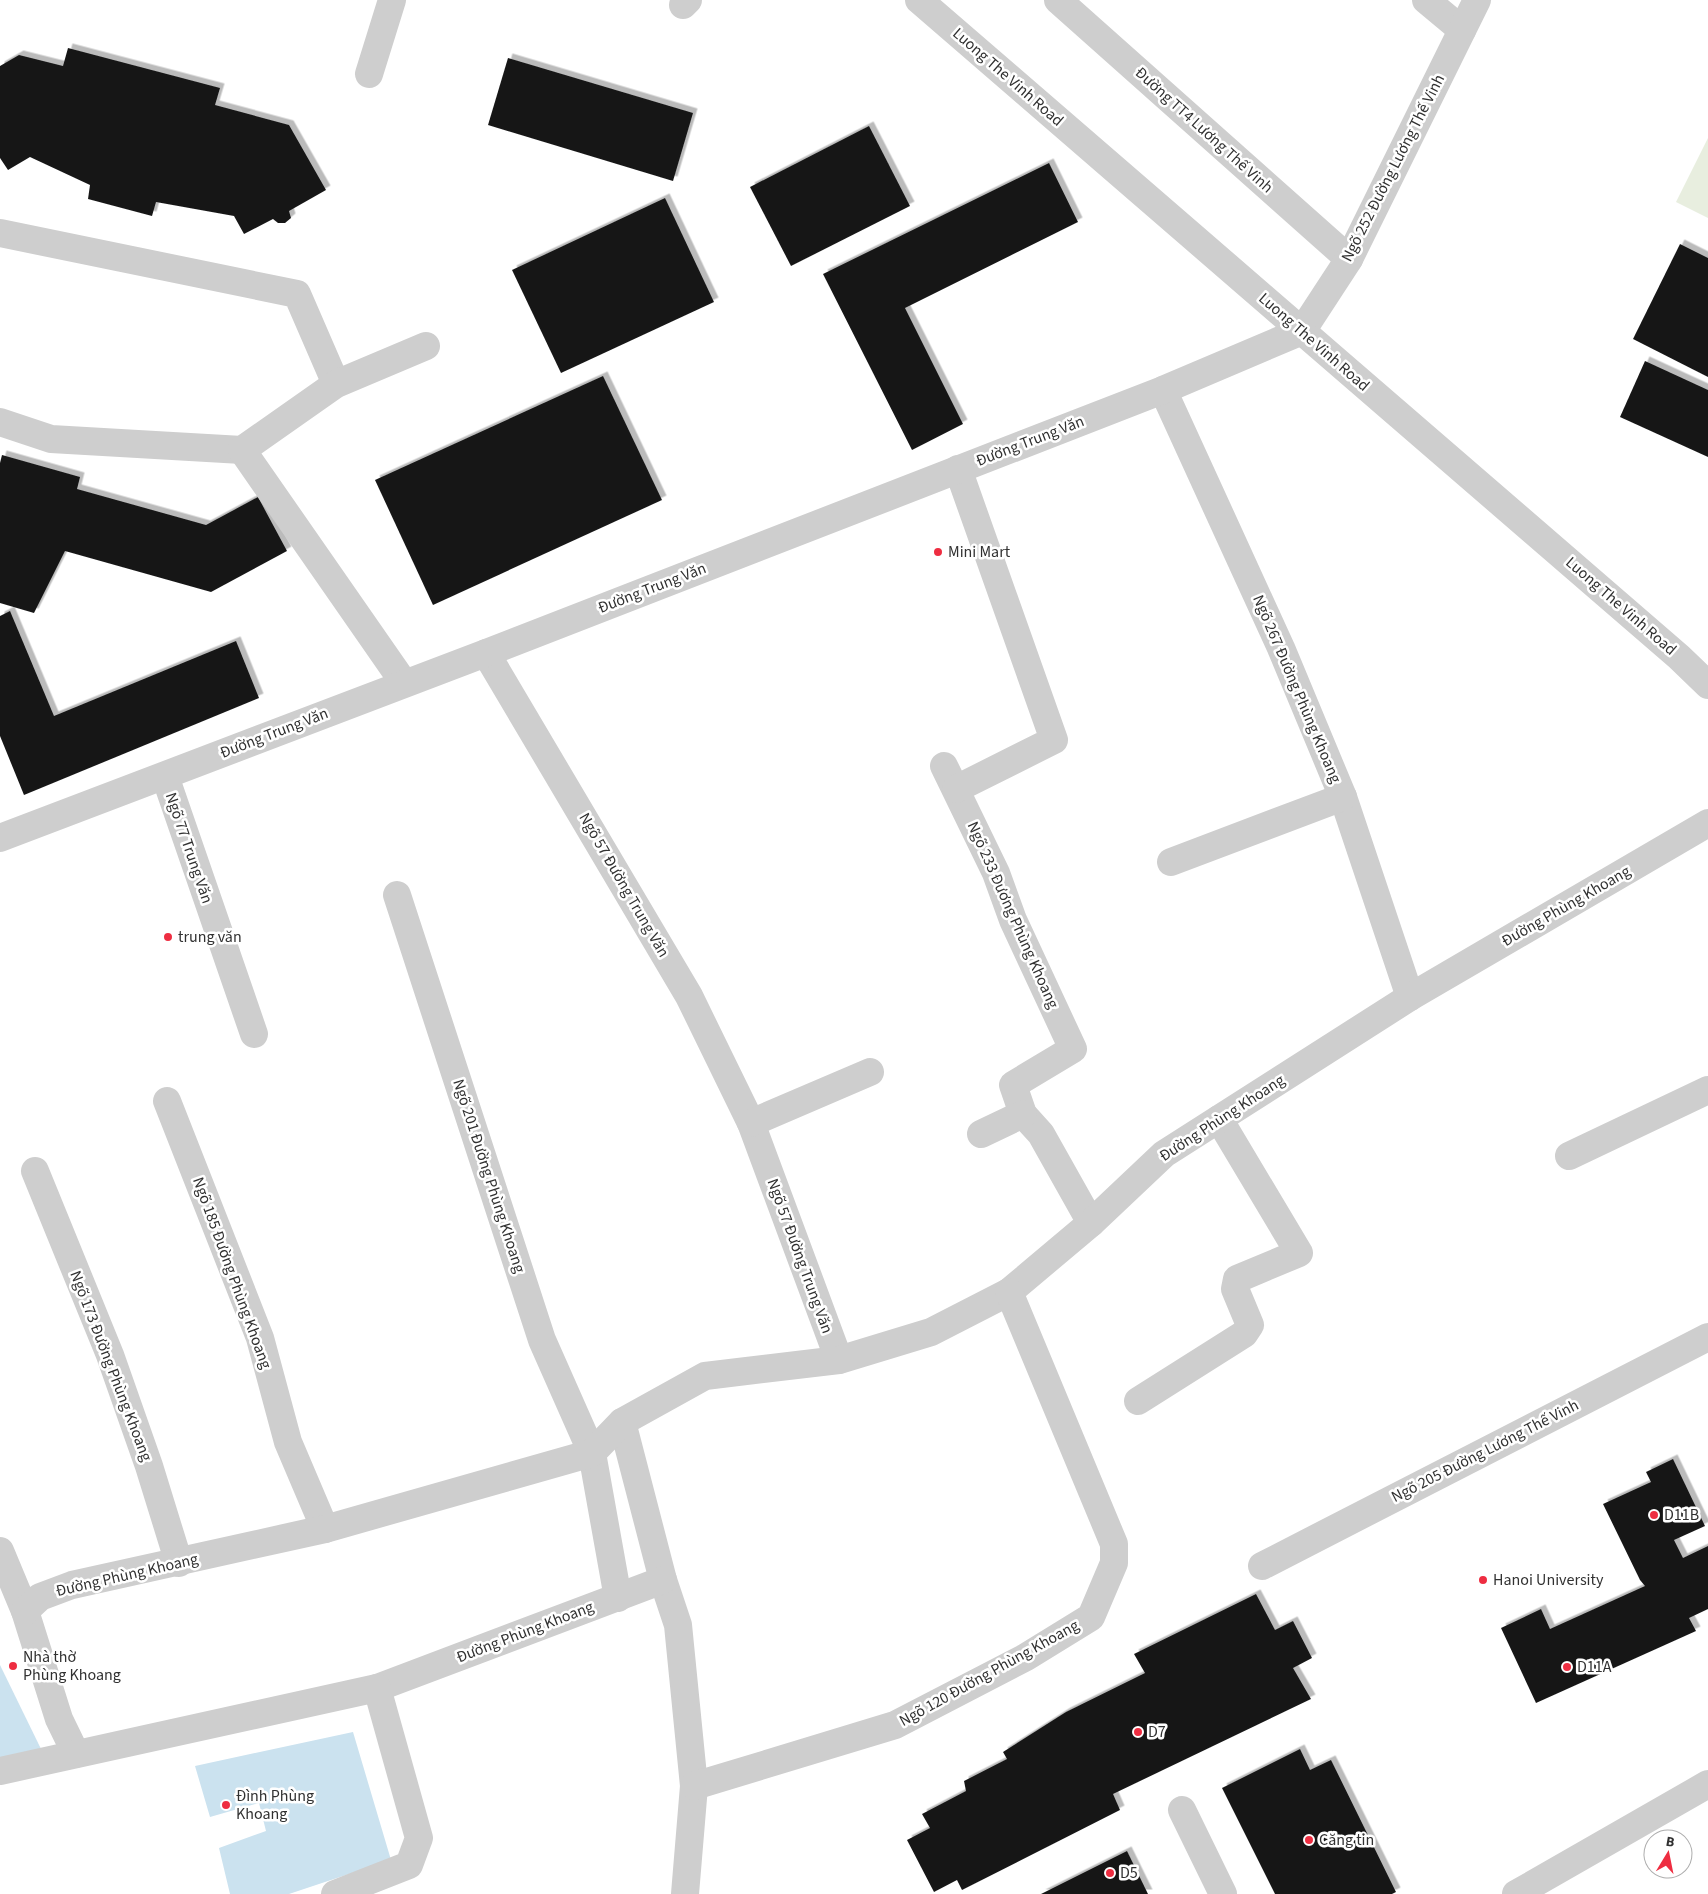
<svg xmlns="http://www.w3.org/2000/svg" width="1708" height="1894" font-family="'Source Sans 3',sans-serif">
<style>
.green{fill:#e8eedf}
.water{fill:#cbe2ef}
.building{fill:#181818;filter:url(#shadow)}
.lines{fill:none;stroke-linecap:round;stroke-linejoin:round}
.minor{stroke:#cecece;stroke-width:28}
.poi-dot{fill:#ee2d41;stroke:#fff;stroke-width:2}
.labels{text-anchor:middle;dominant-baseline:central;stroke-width:5;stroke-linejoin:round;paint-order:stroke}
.street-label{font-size:16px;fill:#313131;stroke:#fff}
.poi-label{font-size:16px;fill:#313131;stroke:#fff;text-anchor:start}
</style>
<defs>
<filter id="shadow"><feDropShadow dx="4.5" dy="-4.5" stdDeviation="0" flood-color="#0004"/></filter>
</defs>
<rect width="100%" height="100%" fill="#fff"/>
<polygon class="green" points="1708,138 1708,218 1676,202"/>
<g class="water">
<polygon points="0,1665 42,1751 0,1759"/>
<polygon points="353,1732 391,1860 289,1894 230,1894 219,1848 266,1831 259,1803 210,1817 195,1766"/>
</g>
<g class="building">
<polygon points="68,48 220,88 215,105 289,125 326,190 289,211 291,218 285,223 278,223 273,219 244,234 234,216 156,202 152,216 88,199 90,185 30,157 8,170 0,158 0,66 19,55 63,66"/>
<polygon points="508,58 693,113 673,181 488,125"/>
<polygon points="869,126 910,206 791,266 750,187"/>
<polygon points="1049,163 1078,222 905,308 963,424 912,450 823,274"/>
<polygon points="665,198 714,302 561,373 512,270"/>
<polygon points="1680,244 1708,258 1708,377 1633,339"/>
<polygon points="1645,361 1708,390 1708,457 1620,417"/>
<polygon points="603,376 662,500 433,605 375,480"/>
<polygon points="2,455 80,477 77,489 206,525 258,497 287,551 211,592 65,551 34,613 0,603 0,463"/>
<polygon points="10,611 54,716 236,641 259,698 24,795 0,736 0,616"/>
<polygon points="1673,1459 1705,1526 1674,1540 1683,1558 1708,1546 1708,1609 1689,1618 1696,1631 1536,1703 1501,1628 1541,1609 1550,1629 1645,1586 1640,1580 1603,1504 1651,1482 1646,1472"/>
<polygon points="1256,1594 1275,1630 1293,1621 1312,1658 1293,1668 1311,1699 1113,1794 1120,1810 962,1890 957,1880 934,1892 907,1840 930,1828 922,1814 966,1791 964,1781 1007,1759 1003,1752 1066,1712 1145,1673 1134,1654"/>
<polygon points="1300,1749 1310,1770 1331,1760 1396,1892 1392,1894 1275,1894 1222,1788"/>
<polygon points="1127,1851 1148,1894 1041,1894"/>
</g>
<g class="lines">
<g class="minor">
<polyline points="919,0 1679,657 1708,685"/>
<polyline points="1058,0 1349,259"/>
<polyline points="1426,0 1462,30"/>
<polyline points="683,5 688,0"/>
<polyline points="369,74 392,0"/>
<polyline points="0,233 297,294 336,384"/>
<polyline points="1302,331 1349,259 1477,0"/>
<polyline points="1163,390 1281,648 1343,797 1410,997"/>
<polyline points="0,422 51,439 242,450"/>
<polyline points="486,653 689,996 751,1123 839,1360"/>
<polyline points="404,683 242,450 336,384 426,346"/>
<polyline points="944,766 996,873 1013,920 1073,1049 1013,1085 1023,1114 1041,1134 1091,1223"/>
<polyline points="165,776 254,1034"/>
<polyline points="956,789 1054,740 958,469"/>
<polyline points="0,838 486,653 1163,390 1302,331"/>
<polyline points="1171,862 1343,797"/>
<polyline points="397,895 542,1340 592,1453 618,1598"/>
<polyline points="167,1101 260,1338 288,1442 325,1529"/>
<polyline points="751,1123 870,1072"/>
<polyline points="981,1134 1023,1114"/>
<polyline points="1569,1156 1708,1090"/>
<polyline points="35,1171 110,1355 149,1466 179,1563"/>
<polyline points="1138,1401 1244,1334 1250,1325 1235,1289 1237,1279 1299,1253 1219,1119"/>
<polyline points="622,1422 663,1580 678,1625 694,1786 685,1894"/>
<polyline points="0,1551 25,1611 59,1719 76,1754"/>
<polyline points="1262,1566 1708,1337"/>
<polyline points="25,1611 40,1597 72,1585 325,1529 592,1453 622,1422 705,1376 839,1360 931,1332 1009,1292 1091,1223 1164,1154 1410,997 1708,823"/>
<polyline points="0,1771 377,1688 663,1580"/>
<polyline points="694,1786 895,1725 1026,1657 1091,1617 1114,1563 1114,1544 1009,1292"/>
<polyline points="1182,1810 1223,1894"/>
<polyline points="335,1894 409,1865 419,1838 377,1688"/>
<polyline points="1516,1894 1708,1784"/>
</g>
</g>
<g class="poi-dot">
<circle cx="938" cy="552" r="5"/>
<circle cx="168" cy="937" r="5"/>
<circle cx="1654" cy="1515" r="5"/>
<circle cx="1483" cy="1580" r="5"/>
<circle cx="13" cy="1666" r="5"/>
<circle cx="1567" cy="1667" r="5"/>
<circle cx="1138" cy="1732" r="5"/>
<circle cx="226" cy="1805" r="5"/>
<circle cx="1309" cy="1840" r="5"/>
<circle cx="1110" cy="1873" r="5"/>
</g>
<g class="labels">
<g class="street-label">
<text transform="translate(1008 77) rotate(41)">Luong The Vinh Road</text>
<text transform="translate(1204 130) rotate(42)">Đường TT4 Lương Thế Vinh</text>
<text transform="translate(1393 168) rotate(-63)">Ngõ 252 Đường Lương Thế Vinh</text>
<text transform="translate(1314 342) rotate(41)">Luong The Vinh Road</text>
<text transform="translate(1030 441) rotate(-21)">Đường Trung Văn</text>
<text transform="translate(652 588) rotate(-21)">Đường Trung Văn</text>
<text transform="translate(1621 606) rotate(41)">Luong The Vinh Road</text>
<text transform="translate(1297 689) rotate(67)">Ngõ 267 Đường Phùng Khoang</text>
<text transform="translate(274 733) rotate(-21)">Đường Trung Văn</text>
<text transform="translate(189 848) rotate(71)">Ngõ 77 Trung Văn</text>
<text transform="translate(624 885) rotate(60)">Ngõ 57 Đường Trung Văn</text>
<text transform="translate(1566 906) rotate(-30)">Đường Phùng Khoang</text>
<text transform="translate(1013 915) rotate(66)">Ngõ 233 Đương Phùng Khoang</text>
<text transform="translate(1222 1118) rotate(-33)">Đường Phùng Khoang</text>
<text transform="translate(489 1176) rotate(72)">Ngõ 201 Đường Phùng Khoang</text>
<text transform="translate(800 1256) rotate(70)">Ngõ 57 Đường Trung Văn</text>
<text transform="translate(232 1273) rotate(70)">Ngõ 185 Đường Phùng Khoang</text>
<text transform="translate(111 1366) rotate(69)">Ngõ 173 Đường Phùng Khoang</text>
<text transform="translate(1485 1451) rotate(-27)">Ngõ 205 Đường Lương Thế Vinh</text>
<text transform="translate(127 1575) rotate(-13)">Đường Phùng Khoang</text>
<text transform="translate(525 1632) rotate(-21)">Đường Phùng Khoang</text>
<text transform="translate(989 1673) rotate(-29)">Ngõ 120 Đường Phùng Khoang</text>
</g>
<g class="poi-label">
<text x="948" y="552">Mini Mart</text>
<text x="178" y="937">trung văn</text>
<text x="1664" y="1515">D11B</text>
<text x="1493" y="1580">Hanoi University</text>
<text x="23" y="1657">Nhà thờ<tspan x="23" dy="18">Phùng Khoang</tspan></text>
<text x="1577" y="1667">D11A</text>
<text x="1148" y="1732">D7</text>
<text x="236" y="1796">Đình Phùng<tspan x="236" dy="18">Khoang</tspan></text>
<text x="1319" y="1840">Căng tin</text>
<text x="1120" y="1873">D5</text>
</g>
</g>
<g transform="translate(1668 1854) rotate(10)"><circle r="24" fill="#ffffff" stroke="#adadad"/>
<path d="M0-4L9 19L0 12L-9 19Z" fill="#ee2d41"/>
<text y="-8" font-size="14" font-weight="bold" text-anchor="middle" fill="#313131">B</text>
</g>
</svg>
